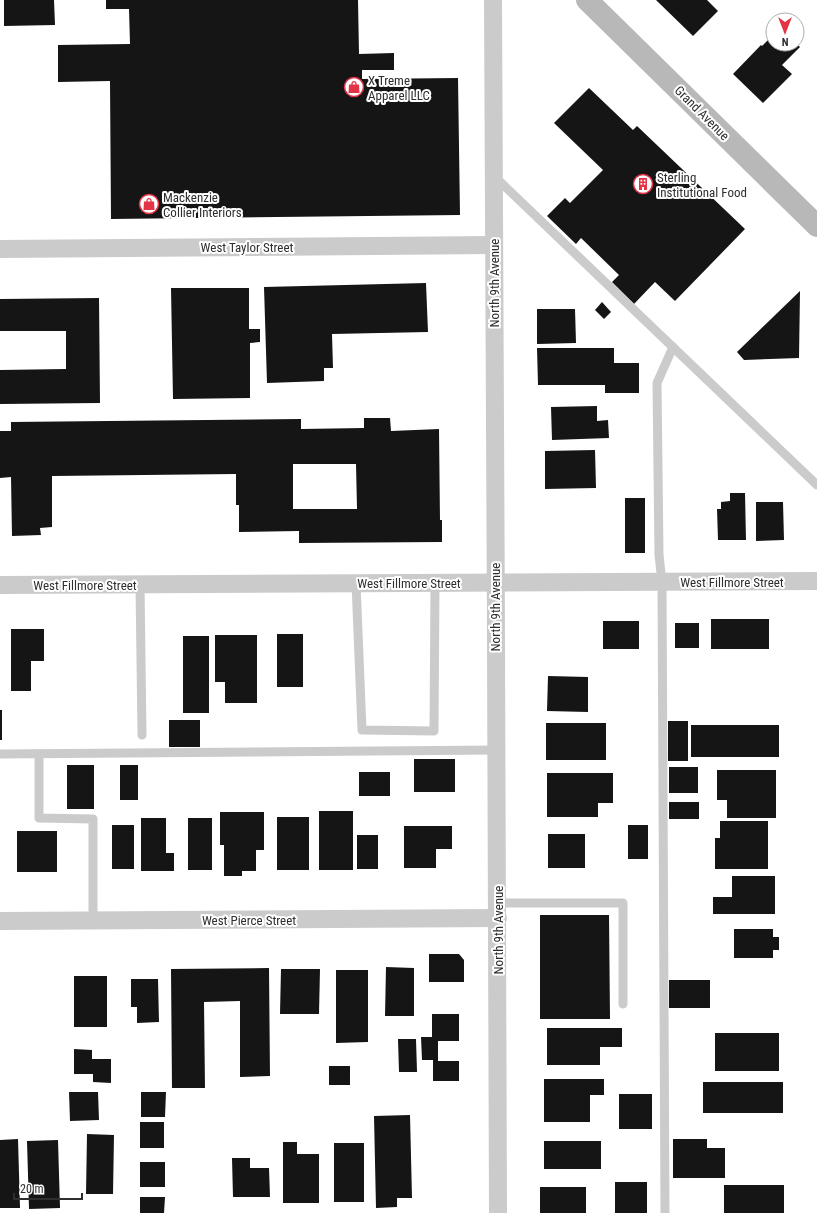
<svg xmlns="http://www.w3.org/2000/svg" width="817" height="1213" font-family="'Roboto Condensed',sans-serif">
<style>
.building{fill:#151515;fill-rule:evenodd}
.lines{fill:none;stroke-linecap:round;stroke-linejoin:round}
.service{stroke:#cbcbcb;stroke-width:9}
.minor{stroke:#cbcbcb;stroke-width:18}
.secondary{stroke:#b8b8b8;stroke-width:22}
.labels{text-anchor:middle;dominant-baseline:central;stroke-width:4;stroke-linejoin:round;paint-order:stroke}
.poi-label{font-size:13px;fill:#2e2e2e;stroke:#fff;text-anchor:start}
.street-label{font-size:13px;fill:#2e2e2e;stroke:#fff}
</style>
<rect width="100%" height="100%" fill="#fff"/>
<g class="building">
<polygon points="4,0 54,0 55,25 4,26"/>
<polygon points="106,0 358,0 359,54 394,53 394,70 362,70 362,79 458,78 460,215 111,219 110,81 58,82 58,45 130,44 129,9 106,9"/>
<polygon points="656,0 707,0 718,11 693,36"/>
<polygon points="773,35 773,44 797,44 800,47 782,65 792,74 763,103 733,74 761,45 762,46"/>
<polygon points="589,88 633,130 637,126 745,229 675,301 655,282 634,304 612,282 619,275 581,238 576,244 547,216 565,198 570,203 603,170 554,123"/>
<polygon points="426,283 428,332 332,334 333,368 324,368 324,381 267,383 264,287"/>
<polygon points="171,288 249,288 249,329 260,329 260,342 250,343 250,398 173,399"/>
<polygon points="800,291 799,358 744,360 737,352"/>
<polygon points="99,298 100,403 0,404 0,370 66,369 66,331 0,331 0,299"/>
<polygon points="602,302 611,312 604,319 595,310"/>
<polygon points="537,309 575,309 576,343 537,344"/>
<polygon points="537,348 614,348 614,363 639,363 639,393 605,393 605,385 538,385"/>
<polygon points="597,406 597,421 608,420 609,438 552,440 551,407"/>
<path d="M364,418H390L391,431L439,429L440,520H442V542L299,543V531L239,532V505H236V474L52,476V527L40,528L41,535L12,536L11,477L0,478V431H11V422L301,419V429L364,428ZM293,464H356L357,509H293Z"/>
<polygon points="595,450 596,488 545,489 545,451"/>
<polygon points="730,493 745,493 746,540 718,540 717,509 721,509 721,502 730,501"/>
<rect x="625" y="498" width="20" height="55"/>
<polygon points="756,502 783,502 784,540 756,541"/>
<rect x="711" y="619" width="58" height="30"/>
<rect x="603" y="621" width="36" height="28"/>
<rect x="675" y="623" width="24" height="25"/>
<polygon points="11,629 44,629 44,661 31,661 31,691 11,691"/>
<rect x="277" y="634" width="26" height="53"/>
<polygon points="215,635 257,635 257,703 225,703 225,682 215,682"/>
<rect x="183" y="636" width="26" height="77"/>
<polygon points="548,676 588,677 588,712 547,711"/>
<rect x="0" y="710" width="2" height="30"/>
<rect x="169" y="720" width="31" height="27"/>
<rect x="668" y="721" width="20" height="40"/>
<rect x="546" y="723" width="60" height="37"/>
<rect x="691" y="725" width="88" height="32"/>
<rect x="414" y="759" width="41" height="33"/>
<rect x="67" y="765" width="27" height="44"/>
<rect x="120" y="765" width="18" height="35"/>
<rect x="669" y="767" width="29" height="26"/>
<polygon points="717,770 776,770 776,818 727,818 727,800 717,800"/>
<rect x="359" y="772" width="31" height="24"/>
<polygon points="547,773 613,773 613,803 598,803 598,817 547,817"/>
<rect x="669" y="802" width="30" height="17"/>
<rect x="319" y="811" width="34" height="59"/>
<polygon points="220,812 264,812 264,850 256,850 256,871 242,871 242,876 224,876 224,845 220,845"/>
<rect x="277" y="817" width="32" height="53"/>
<polygon points="141,818 166,818 166,853 174,853 174,871 141,871"/>
<rect x="188" y="818" width="24" height="52"/>
<polygon points="720,821 768,821 768,869 715,869 715,838 720,838"/>
<rect x="112" y="825" width="22" height="44"/>
<rect x="628" y="825" width="20" height="34"/>
<polygon points="404,826 452,826 452,849 436,849 436,868 404,868"/>
<rect x="17" y="831" width="40" height="41"/>
<rect x="548" y="834" width="37" height="34"/>
<rect x="357" y="835" width="21" height="34"/>
<polygon points="732,876 775,876 775,914 713,914 713,897 732,897"/>
<polygon points="540,915 609,915 610,1019 540,1019"/>
<polygon points="734,929 773,929 773,937 779,937 779,950 773,950 773,958 734,958"/>
<polygon points="429,954 459,954 464,960 464,982 429,982"/>
<polygon points="386,967 414,968 414,1016 385,1016"/>
<polygon points="269,968 270,1076 240,1077 240,1001 204,1002 205,1088 172,1088 171,969"/>
<polygon points="281,969 320,969 319,1014 280,1014"/>
<polygon points="336,970 368,970 368,1042 336,1043"/>
<rect x="74" y="976" width="33" height="51"/>
<polygon points="131,979 158,979 159,1022 137,1023 137,1007 131,1007"/>
<rect x="669" y="980" width="41" height="28"/>
<polygon points="432,1014 459,1014 459,1041 438,1041 438,1061 459,1061 459,1081 433,1081 433,1060 422,1060 421,1037 432,1037"/>
<polygon points="547,1028 622,1028 622,1047 600,1047 600,1065 547,1065"/>
<rect x="715" y="1033" width="64" height="38"/>
<polygon points="398,1039 416,1039 417,1072 399,1072"/>
<polygon points="74,1049 92,1050 92,1059 111,1059 111,1083 93,1082 93,1074 74,1074"/>
<rect x="329" y="1066" width="21" height="19"/>
<polygon points="544,1079 604,1079 604,1095 590,1095 590,1122 544,1122"/>
<rect x="703" y="1082" width="80" height="31"/>
<polygon points="69,1092 98,1092 99,1120 70,1121"/>
<polygon points="141,1092 166,1092 165,1117 141,1117"/>
<rect x="619" y="1094" width="33" height="35"/>
<polygon points="410,1115 412,1198 397,1198 397,1207 376,1208 374,1116"/>
<rect x="140" y="1122" width="24" height="26"/>
<polygon points="87,1134 114,1135 113,1194 86,1194"/>
<polygon points="18,1139 20,1208 0,1208 0,1140"/>
<polygon points="673,1139 707,1139 707,1148 725,1148 725,1178 673,1178"/>
<polygon points="58,1140 60,1208 29,1209 27,1141"/>
<rect x="544" y="1141" width="57" height="28"/>
<polygon points="283,1142 297,1142 297,1154 319,1154 319,1203 283,1203"/>
<rect x="334" y="1143" width="30" height="59"/>
<polygon points="232,1158 250,1158 250,1168 269,1168 270,1197 233,1197"/>
<rect x="140" y="1162" width="25" height="25"/>
<rect x="615" y="1182" width="32" height="31"/>
<rect x="724" y="1185" width="60" height="28"/>
<rect x="540" y="1187" width="46" height="26"/>
<polygon points="140,1197 165,1197 164,1213 140,1213"/>
</g>
<g class="lines">
<g class="service">
<polyline points="494,176 817,485"/>
<polyline points="356,583 362,730 434,731 435,583"/>
<polyline points="140,585 142,735"/>
<polyline points="0,754 496,750"/>
<polyline points="39,754 39,818 93,819 93,921"/>
<polyline points="498,903 623,903 623,1004"/>
<polyline points="665,1213 662,582 659,555 657,383 673,347"/>
</g>
<g class="minor">
<path d="M493,0C494,404 498,809 498,1213"/>
<polyline points="0,249 494,245"/>
<polyline points="0,585 817,581"/>
<polyline points="0,921 498,918"/>
</g>
<polyline class="secondary" points="587,0 817,226"/>
</g>
<defs>
<symbol id="shop-ring" viewBox="-11 -11 22 22"><circle r="9.5" fill="#fff" stroke="#e23347" stroke-width="1.5"/><path d="M-5-2.5h2.3a2.7 3.5 0 0 1 5.4 0H5L5.5 6h-11ZM-1.5-2.5h3a1.5 2.3 0 0 0-3 0Z" fill="#e23347"/></symbol>
<symbol id="building-ring" viewBox="-11 -11 22 22"><circle r="9.5" fill="#fff" stroke="#e23347" stroke-width="1.5"/><path d="M-4-6H4V6H1V3H-1V6H-4ZM-2.5-4.3h1.7v1.8h-1.7ZM.8-4.3h1.7v1.8H.8ZM-2.5-1h1.7V.8h-1.7ZM.8-1h1.7V.8H.8Z" fill="#e23347"/></symbol>
</defs>
<g fill-rule="evenodd">
<use href="#shop-ring" x="343" y="76" width="22" height="22"/>
<use href="#building-ring" x="632" y="173" width="22" height="22"/>
<use href="#shop-ring" x="138" y="193" width="22" height="22"/>
</g>
<g class="labels">
<g class="poi-label">
<text x="368" y="80">X Treme<tspan x="368" dy="15">Apparel LLC</tspan></text>
<text x="657" y="177">Sterling<tspan x="657" dy="15">Institutional Food</tspan></text>
<text x="163" y="197">Mackenzie<tspan x="163" dy="15">Collier Interiors</tspan></text>
</g>
<g class="street-label">
<text transform="translate(702 113) rotate(45)">Grand Avenue</text>
<text x="247" y="247">West Taylor Street</text>
<text transform="translate(494 283) rotate(-90)">North 9th Avenue</text>
<text x="732" y="582">West Fillmore Street</text>
<text x="409" y="583">West Fillmore Street</text>
<text x="85" y="585">West Fillmore Street</text>
<text transform="translate(495 607) rotate(-90)">North 9th Avenue</text>
<text x="249" y="920">West Pierce Street</text>
<text transform="translate(498 930) rotate(-90)">North 9th Avenue</text>
</g>
</g>
<g transform="translate(785 32) rotate(180)"><circle r="19" fill="#ffffff" stroke="#ababab"/>
<path d="M0-3L7 15L0 10L-7 15Z" fill="#e23347"/>
<text y="-6" font-size="11" font-weight="bold" text-anchor="middle" fill="#2e2e2e">N</text>
</g>
<path d="M14 1193v6h68v-6" fill="none" stroke="#2e2e2e" stroke-width="2"/>
<text x="20" y="1193" font-size="12" fill="#2e2e2e" stroke="#ffffff" stroke-width="3" paint-order="stroke">20 m</text>
</svg>
